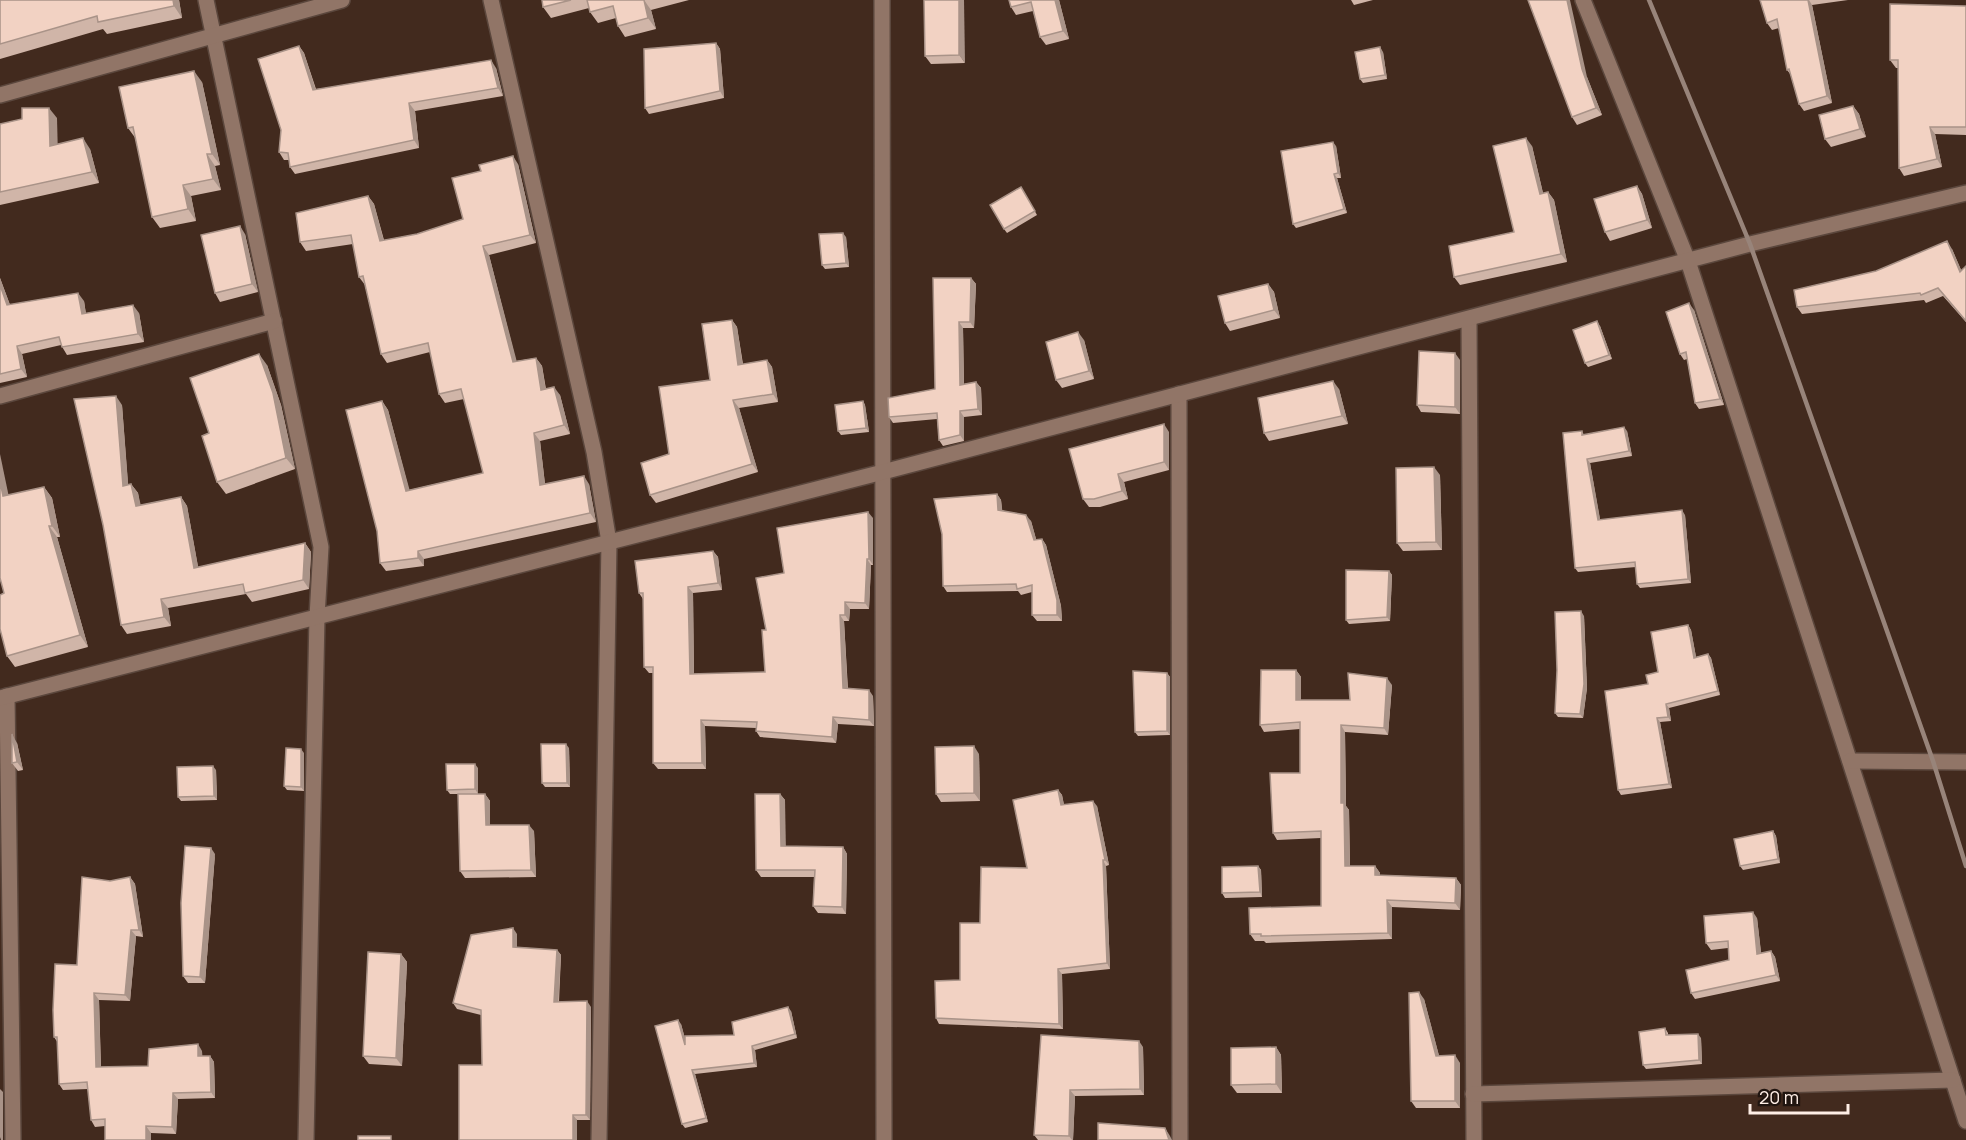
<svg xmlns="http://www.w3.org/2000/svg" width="1966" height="1140" font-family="Manrope,sans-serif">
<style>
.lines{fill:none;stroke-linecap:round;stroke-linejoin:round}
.street-casing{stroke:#5b473d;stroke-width:18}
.secondary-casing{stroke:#5b473d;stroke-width:18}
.street{stroke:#917567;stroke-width:15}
.secondary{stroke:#917567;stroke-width:15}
.rail{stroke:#98847a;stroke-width:4.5}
.wall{fill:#d0b5a8}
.shaded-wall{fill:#a99388}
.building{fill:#f2d2c3;stroke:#a99388;stroke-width:1.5}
</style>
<rect width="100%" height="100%" fill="#422a1e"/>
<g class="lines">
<defs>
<g id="street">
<polyline points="206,0 321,547 317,617 306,1140"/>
<polyline points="491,0 594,452 609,542 599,1140"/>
<polyline points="882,0 884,1140"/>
<polyline points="1583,0 1688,261 1966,1121"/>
<polyline points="1469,319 1474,1140"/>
<polyline points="1179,394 1180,1140"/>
<polyline points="0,396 274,321"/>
<polyline points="7,696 13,1140"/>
<polyline points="0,698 883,472 1750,244 1966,193"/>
<polyline points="1850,761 1966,762"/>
<polyline points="1473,1094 1953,1080"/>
</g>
<polyline id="secondary" points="0,95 342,0"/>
</defs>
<use href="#street" class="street-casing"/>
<use href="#secondary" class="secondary-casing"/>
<use href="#street" class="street"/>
<use href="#secondary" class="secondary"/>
<polyline class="rail" points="1649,0 1750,244 1933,761 1966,866"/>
</g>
<g class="wall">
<polygon points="0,0 179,0 182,18 107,34 103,29 0,59"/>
<polygon points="542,0 689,0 651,10 656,29 625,37 618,26 616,18 598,23 590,12 589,8 551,18 543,7"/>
<polygon points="924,0 965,63 931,64 925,56"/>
<polygon points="1009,0 1059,0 1069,39 1046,45 1040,37 1033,11 1016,15 1011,7"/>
<polygon points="1351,0 1373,0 1354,5"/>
<polygon points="1760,0 1848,0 1812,5 1832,103 1804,111 1799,104 1791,75 1787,70 1779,28 1772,30 1767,23"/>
<polygon points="1966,6 1966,135 1935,134 1942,167 1904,176 1899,168 1898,68 1896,68 1890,60"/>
<polygon points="716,43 720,49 724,98 649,114 645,108"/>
<polygon points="299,46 304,53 316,89 496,68 503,96 415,111 419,148 295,174 290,167 289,160 284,160 279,152"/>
<polygon points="1383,52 1387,79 1363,83 1360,79"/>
<polygon points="1587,77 1602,115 1577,125 1572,117"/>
<polygon points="202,82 220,165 215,166 221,190 191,196 196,221 160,228 152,217 136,139 128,128"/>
<polygon points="1853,106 1859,114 1866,137 1831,147 1825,139"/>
<polygon points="57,118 57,145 90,149 99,183 0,205 0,124"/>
<polygon points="1336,146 1341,178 1337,178 1347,213 1296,228 1293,224"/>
<polygon points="1532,146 1543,193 1548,192 1554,200 1567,262 1460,285 1454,277 1514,232"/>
<polygon points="518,164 536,243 489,255 516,361 536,358 542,366 546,389 560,395 570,434 540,441 545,484 589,484 596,522 424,559 424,566 386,571 380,563 382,401 388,410 409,490 483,473 464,399 445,403 439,394 430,352 387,363 381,354 365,285 359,277 353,244 306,251 300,242 368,196 374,204 384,240 417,234 463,219"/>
<polygon points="1637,186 1642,194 1652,228 1610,241 1605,232"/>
<polygon points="1021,187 1037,215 1007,233 1004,229"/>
<polygon points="245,234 258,292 220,302 215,293"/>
<polygon points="846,237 849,267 825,269 822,265"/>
<polygon points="1952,249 1961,270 1966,266 1966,322 1943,296 1926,303 1924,300 1802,314 1797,307 1876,271"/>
<polygon points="0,278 10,305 84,301 86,314 139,313 144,342 67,355 61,345 22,354 27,377 0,383"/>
<polygon points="971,278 976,284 974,328 963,328 964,384 976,382 981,388 982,415 964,417 964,441 943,446 939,440 937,419 893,423 889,417 935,389"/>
<polygon points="1268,284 1274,292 1280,318 1230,331 1225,323"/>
<polygon points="1694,310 1724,405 1699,409 1695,403 1687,359 1684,360 1680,354"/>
<polygon points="732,320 737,327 743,364 767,360 772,367 778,402 739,408 758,472 656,503 650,495 669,454 710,380"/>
<polygon points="1600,326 1612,359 1588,367 1585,363"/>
<polygon points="1084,340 1094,379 1062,388 1056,380"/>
<polygon points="1460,360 1460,414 1421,412 1417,405"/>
<polygon points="267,365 281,405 295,469 226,494 217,482 209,433"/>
<polygon points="1339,389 1348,424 1269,441 1264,433"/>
<polygon points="863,401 865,405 869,432 841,435 838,431"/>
<polygon points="122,405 128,485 131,484 138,493 140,505 181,497 187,506 198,567 305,543 311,552 309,589 252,602 246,594 168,608 171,626 127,634 121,625"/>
<polygon points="1582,431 1584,435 1627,431 1632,456 1590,463 1600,520 1685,515 1691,583 1640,588 1637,584 1636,567 1578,572 1575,568"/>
<polygon points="1169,432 1169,470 1124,482 1128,499 1100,507 1089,507 1083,499"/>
<polygon points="1440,475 1442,550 1403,551 1397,543"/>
<polygon points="44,487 52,498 60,537 57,537 88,647 15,667 7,656 4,593 8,495"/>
<polygon points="997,494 1001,500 1002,510 1031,521 1036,539 1042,539 1046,545 1061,606 1062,621 1037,621 1032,615 1032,592 1021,595 1018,591 947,592 943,586"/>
<polygon points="873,518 873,565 871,565 869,609 850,609 849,621 844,621 848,689 873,696 874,726 838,724 836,743 760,737 756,731 756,728 705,726 706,769 658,769 653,763 653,673 649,673 644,667 643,599 639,593 713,551 718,557 722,590 693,593 694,674 765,672 766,630 784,573"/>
<polygon points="1389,571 1392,575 1390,621 1349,624 1346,620"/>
<polygon points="1584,616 1587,688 1583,718 1558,717 1555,713"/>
<polygon points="1688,625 1691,630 1696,657 1708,654 1711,658 1720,695 1669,708 1671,721 1660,722 1672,788 1621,795 1618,790 1658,672"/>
<polygon points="1296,670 1301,677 1301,700 1350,700 1392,685 1388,735 1345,732 1346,806 1349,810 1350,866 1375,866 1380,873 1380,875 1456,878 1461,885 1460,910 1392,907 1392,939 1266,943 1264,941 1255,941 1250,934 1321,906 1321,838 1277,840 1273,833 1300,773 1300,729 1264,732 1260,725"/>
<polygon points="1167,673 1170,677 1170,735 1138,736 1135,732"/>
<polygon points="17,743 23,770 18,771 12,763"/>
<polygon points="569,748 570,787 545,787 542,783"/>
<polygon points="304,753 304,791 287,790 284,786"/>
<polygon points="979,754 980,801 941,802 936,794"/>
<polygon points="478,768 478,794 450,794 447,790"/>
<polygon points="216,770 217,800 181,801 178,797"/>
<polygon points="1058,790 1062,795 1064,805 1097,806 1109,865 1106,866 1110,969 1062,974 1063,1029 939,1024 936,1018 960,980 980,923 1027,868"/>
<polygon points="485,794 490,801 490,825 534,831 536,877 465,878 460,871"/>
<polygon points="780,794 785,800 785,846 843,847 847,854 846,914 818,913 813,906 814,877 761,877 756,870"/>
<polygon points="1773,831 1776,836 1780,863 1743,870 1740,866"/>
<polygon points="215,854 205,983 188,983 183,976"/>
<polygon points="1258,866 1261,870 1262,897 1225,898 1222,893"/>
<polygon points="130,877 135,884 143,937 136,936 130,1001 99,1000 101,1067 148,1066 202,1051 202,1056 210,1056 214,1062 215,1098 178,1099 176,1134 151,1133 105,1126 95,1127 91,1120 88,1089 63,1090 59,1084 58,1043 54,1037 77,965 110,881"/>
<polygon points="1757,918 1761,953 1771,951 1775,957 1780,981 1695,999 1691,993 1729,960 1728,948 1711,950 1706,943"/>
<polygon points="517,934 517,947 557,950 561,955 559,1002 591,1007 590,1120 577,1120 482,1065 481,1015 457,1009 453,1003"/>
<polygon points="401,954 407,962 402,1066 369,1064 363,1056"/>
<polygon points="1424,999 1439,1056 1460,1063 1460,1108 1416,1108 1411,1101"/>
<polygon points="791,1011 797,1038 755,1050 757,1067 695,1074 708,1122 685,1128 682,1124 681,1024 685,1039 734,1035"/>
<polygon points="1665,1028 1668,1033 1668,1035 1701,1038 1702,1064 1646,1069 1643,1065"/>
<polygon points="1041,1035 1143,1047 1144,1095 1075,1096 1073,1140 1038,1140 1034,1135"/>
<polygon points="1276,1047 1281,1055 1282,1093 1237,1093 1231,1085"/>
</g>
<g class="shaded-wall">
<polygon points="173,0 179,0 182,18 174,6"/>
<polygon points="644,0 651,10 656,29 648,18"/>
<polygon points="959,0 964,0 965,63 959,55"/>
<polygon points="1055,0 1059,0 1069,39 1063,31"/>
<polygon points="1567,0 1570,0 1587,77 1602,115 1596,108 1582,69"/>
<polygon points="1808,0 1809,0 1812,5 1832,103 1827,96"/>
<polygon points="716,43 720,49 724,98 720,91"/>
<polygon points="299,46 304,53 318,97 313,90"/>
<polygon points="1380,47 1383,52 1387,79 1385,75"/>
<polygon points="491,60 496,68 503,96 498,88"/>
<polygon points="194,71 202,82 220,165 212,154"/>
<polygon points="409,103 415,111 419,148 414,140"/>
<polygon points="1853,106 1859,114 1866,137 1860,129"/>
<polygon points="49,108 57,118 58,157 50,146"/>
<polygon points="1930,127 1935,134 1942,167 1937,159"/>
<polygon points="83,138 90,149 99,183 92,172"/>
<polygon points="1526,138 1532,146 1545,202 1540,194"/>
<polygon points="1333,142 1336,146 1341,178 1338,173"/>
<polygon points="207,154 215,166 221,190 213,179"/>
<polygon points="513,156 518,164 536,243 530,235"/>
<polygon points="1334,174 1337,178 1347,213 1344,209"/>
<polygon points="183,185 191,196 196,221 188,209"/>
<polygon points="1637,186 1642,194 1652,228 1647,220"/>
<polygon points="1548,192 1554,200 1567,262 1561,254"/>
<polygon points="368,196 374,204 386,249 380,241"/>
<polygon points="240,226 245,234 258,292 252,284"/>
<polygon points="843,233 846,237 849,267 846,263"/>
<polygon points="1947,241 1952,249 1965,279 1960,272"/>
<polygon points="483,246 489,255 519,370 513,362"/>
<polygon points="0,278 13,313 7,305 0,285"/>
<polygon points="971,278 976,284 974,328 970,322"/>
<polygon points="1268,284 1274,292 1280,318 1274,310"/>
<polygon points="78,293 84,301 87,322 82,314"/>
<polygon points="1689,303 1694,310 1724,405 1720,399"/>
<polygon points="133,305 139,313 144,342 138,334"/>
<polygon points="732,320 737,327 744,373 738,365"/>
<polygon points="1597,321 1600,326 1612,359 1609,355"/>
<polygon points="959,322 963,328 964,391 960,385"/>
<polygon points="1078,332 1084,340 1094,379 1089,371"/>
<polygon points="17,346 22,354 27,377 21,369"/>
<polygon points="1455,353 1460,360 1460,414 1455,407"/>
<polygon points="259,354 267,365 281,405 295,469 286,458"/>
<polygon points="536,358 542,366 547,398 541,390"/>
<polygon points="767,360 772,367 778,402 773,394"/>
<polygon points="1333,381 1339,389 1348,424 1342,416"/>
<polygon points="976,382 981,388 982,415 978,409"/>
<polygon points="554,387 560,395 570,434 564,425"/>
<polygon points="116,396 122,405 129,495 123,486"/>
<polygon points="733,400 739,408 758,472 752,464"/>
<polygon points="382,401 388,410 412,499 406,491"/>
<polygon points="863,401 865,405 869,432 866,428"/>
<polygon points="960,411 964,417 964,441 960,435"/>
<polygon points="1164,424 1169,432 1169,470 1164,462"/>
<polygon points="1624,427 1627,431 1632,456 1629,451"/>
<polygon points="534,433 540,441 546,493 540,485"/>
<polygon points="0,454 11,507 3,496 0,481"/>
<polygon points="1587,459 1590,463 1601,524 1598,520"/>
<polygon points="1434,467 1440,475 1442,550 1436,542"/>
<polygon points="1118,474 1124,482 1128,499 1122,491"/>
<polygon points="584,476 589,484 596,522 590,513"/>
<polygon points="131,484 138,493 143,515 136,506"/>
<polygon points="44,487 52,498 60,537 52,526"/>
<polygon points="997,494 1001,500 1003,516 998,510"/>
<polygon points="181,497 187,506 200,577 194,568"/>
<polygon points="1682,510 1685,515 1691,583 1688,579"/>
<polygon points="868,512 873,518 873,565 869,559"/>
<polygon points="1026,515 1031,521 1038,546 1034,540"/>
<polygon points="49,526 57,537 88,647 80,635"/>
<polygon points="1042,539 1046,545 1061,606 1062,621 1057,615"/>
<polygon points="305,543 311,552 309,589 303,580"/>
<polygon points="418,551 424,559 424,566 418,558"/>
<polygon points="713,551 718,557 722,590 718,583"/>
<polygon points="867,559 871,565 869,609 865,603"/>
<polygon points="1389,571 1392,575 1390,621 1387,617"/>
<polygon points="688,587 693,593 694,680 690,674"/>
<polygon points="161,599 168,608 171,626 164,617"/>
<polygon points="845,602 850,609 849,621 845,615"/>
<polygon points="1581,611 1584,616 1587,688 1583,718 1580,714"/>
<polygon points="840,615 844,621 848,695 843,688"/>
<polygon points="1688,625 1691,630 1697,662 1694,658"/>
<polygon points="1708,654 1711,658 1720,695 1718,691"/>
<polygon points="1296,670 1301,677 1301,707 1296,700"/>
<polygon points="1167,673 1170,677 1170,735 1167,731"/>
<polygon points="1387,678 1392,685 1388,735 1384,728"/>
<polygon points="869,690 873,696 874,726 869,720"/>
<polygon points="1666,704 1669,708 1671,721 1668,717"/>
<polygon points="833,717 838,724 836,743 832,737"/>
<polygon points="1657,718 1660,722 1672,788 1669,784"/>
<polygon points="701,720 705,726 706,769 702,763"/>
<polygon points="1341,725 1345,732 1346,806 1349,810 1350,873 1345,866 1341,803"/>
<polygon points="12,734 17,743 23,770 17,762"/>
<polygon points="566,744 569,748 570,787 567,783"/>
<polygon points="974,746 979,754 980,801 974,793"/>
<polygon points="301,749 304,753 304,791 301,787"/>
<polygon points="475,764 478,768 478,794 475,789"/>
<polygon points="213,766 216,770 217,800 214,796"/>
<polygon points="1058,790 1062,795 1065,810 1061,805"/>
<polygon points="485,794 490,801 490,832 486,825"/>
<polygon points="780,794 785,800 786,853 781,846"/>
<polygon points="1093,801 1097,806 1109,865 1105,860"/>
<polygon points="529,825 534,831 536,877 531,870"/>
<polygon points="1773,831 1776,836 1780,863 1778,859"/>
<polygon points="843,847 847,854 846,914 842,907"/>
<polygon points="211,848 215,854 205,983 200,977"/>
<polygon points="1103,860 1106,866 1110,969 1107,963"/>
<polygon points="1258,866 1261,870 1262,897 1260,892"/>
<polygon points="1375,866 1380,873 1380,882 1375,875"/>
<polygon points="130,877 135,884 143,937 139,930"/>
<polygon points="1456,878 1461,885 1460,910 1455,903"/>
<polygon points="1387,900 1392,907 1392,939 1388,933"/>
<polygon points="1753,912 1757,918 1762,960 1757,954"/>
<polygon points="513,928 517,934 517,953 513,947"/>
<polygon points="131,930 136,936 130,1001 125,995"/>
<polygon points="557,950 561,955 558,1007 554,1002"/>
<polygon points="1771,951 1775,957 1780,981 1776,975"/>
<polygon points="401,954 407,962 402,1066 396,1058"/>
<polygon points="1058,969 1062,974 1063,1029 1059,1024"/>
<polygon points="1419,992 1424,999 1441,1063 1436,1056"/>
<polygon points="94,993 99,1000 101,1073 96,1067"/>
<polygon points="587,1001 591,1007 590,1120 586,1115"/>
<polygon points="788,1007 791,1011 797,1038 795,1034"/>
<polygon points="678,1020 681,1024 688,1049 685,1045"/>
<polygon points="1698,1034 1701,1038 1702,1064 1699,1060"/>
<polygon points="1139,1041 1143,1047 1144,1095 1140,1089"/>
<polygon points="198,1044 202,1051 203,1063 198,1056"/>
<polygon points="752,1046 755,1050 757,1067 754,1063"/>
<polygon points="1276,1047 1281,1055 1282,1093 1276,1084"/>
<polygon points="1455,1055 1460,1063 1460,1108 1455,1101"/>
<polygon points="210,1056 214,1062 215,1098 211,1092"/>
<polygon points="692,1070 695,1074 708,1122 706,1118"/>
<polygon points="0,1089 3,1092 3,1140 1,1140 0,1137"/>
<polygon points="1070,1090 1075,1096 1073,1140 1072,1140 1069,1136"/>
<polygon points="173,1093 178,1099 176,1134 172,1127"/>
<polygon points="573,1115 577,1120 577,1140 573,1140"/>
<polygon points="146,1126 151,1133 151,1140 146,1140"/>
<polygon points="1165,1128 1170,1136 1172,1140 1169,1140"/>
</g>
<g class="building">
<polygon points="0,0 173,0 174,6 98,22 97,16 0,44"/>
<polygon points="542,0 571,0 543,7"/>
<polygon points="587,0 644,0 648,18 618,26 613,6 590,12"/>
<polygon points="924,0 959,0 959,55 925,56"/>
<polygon points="1009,0 1055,0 1063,31 1040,37 1031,2 1011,7"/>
<polygon points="1528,0 1567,0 1582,69 1596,108 1572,117"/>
<polygon points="1760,0 1808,0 1827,96 1799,104 1789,69 1787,70 1777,19 1767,23"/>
<polygon points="1890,4 1966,6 1966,127 1930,127 1937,159 1899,168 1898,60 1890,60"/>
<polygon points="716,43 720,91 645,108 644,49"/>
<polygon points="299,46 313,90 491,60 498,88 409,103 414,140 290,167 288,153 279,152 281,130 258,59"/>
<polygon points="1380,47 1385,75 1360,79 1355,52"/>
<polygon points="194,71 212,154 207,154 213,179 183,185 188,209 152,217 133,127 128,128 119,87"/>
<polygon points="1853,106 1860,129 1825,139 1819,115"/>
<polygon points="22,108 49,108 50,146 83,138 92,172 0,192 0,124 22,119"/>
<polygon points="1526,138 1540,194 1548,192 1561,254 1454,277 1449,246 1514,232 1493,146"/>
<polygon points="1333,142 1338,173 1334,174 1344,209 1293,224 1281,151"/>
<polygon points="513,156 530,235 483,246 513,362 536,358 541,390 554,387 564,425 534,433 540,485 584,476 590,513 418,551 418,558 380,563 377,531 346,410 382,401 406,491 483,473 461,389 439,394 428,343 381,354 363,276 359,277 351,235 300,242 296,213 368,196 380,241 417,234 463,219 452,178 481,171 479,165"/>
<polygon points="1637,186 1647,220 1605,232 1594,199"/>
<polygon points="1021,187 1035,211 1004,229 990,205"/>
<polygon points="240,226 252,284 215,293 201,235"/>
<polygon points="843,233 846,263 822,265 819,234"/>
<polygon points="1947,241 1960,272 1966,266 1966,321 1938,288 1921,295 1920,293 1797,307 1794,290 1876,271"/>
<polygon points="933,278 971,278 970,322 959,322 960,385 976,382 978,409 960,411 960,435 939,440 937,413 889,417 888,398 935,389"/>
<polygon points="1268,284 1274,310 1225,323 1218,296"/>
<polygon points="0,285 7,305 78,293 82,314 133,305 138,334 62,347 59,337 17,346 21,369 0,374"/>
<polygon points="1689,303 1720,399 1695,403 1686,352 1680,354 1666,312"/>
<polygon points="732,320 738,365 767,360 773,394 733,400 752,464 650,495 641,463 669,454 659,387 710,380 702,324"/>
<polygon points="1597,321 1609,355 1585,363 1573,330"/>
<polygon points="1078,332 1089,371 1056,380 1046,342"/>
<polygon points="1419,351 1455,353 1455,407 1417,405"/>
<polygon points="259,354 273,393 286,458 217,482 202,436 209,433 190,378"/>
<polygon points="1333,381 1342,416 1264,433 1258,398"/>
<polygon points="116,396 123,486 131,484 136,506 181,497 194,568 305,543 303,580 245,593 243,584 161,599 164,617 121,625 103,525 74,399"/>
<polygon points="863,401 866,428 838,431 835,405"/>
<polygon points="1164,424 1164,462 1118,474 1122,491 1094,499 1083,499 1069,449"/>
<polygon points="1624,427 1629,451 1587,459 1598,520 1682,510 1688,579 1637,584 1635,562 1575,568 1563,433 1582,431 1582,435"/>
<polygon points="1434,467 1436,542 1397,543 1396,468"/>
<polygon points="0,481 3,496 44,487 52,526 49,526 80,635 7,656 0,629 0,595 4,593 0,578"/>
<polygon points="997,494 998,510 1026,515 1034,540 1042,539 1057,600 1057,615 1032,615 1032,585 1017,589 1016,584 943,586 942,534 934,499"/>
<polygon points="868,512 869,559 867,559 865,603 845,602 845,615 840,615 843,688 869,690 869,720 833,717 832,737 756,731 757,722 701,720 702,763 653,763 653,667 644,667 643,593 639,593 635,561 713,551 718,583 688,587 690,674 765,672 762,630 766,630 756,578 784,573 777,528"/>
<polygon points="1346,570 1389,571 1387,617 1346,620"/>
<polygon points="1581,611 1584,684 1580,714 1555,713 1557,670 1555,612"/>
<polygon points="1688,625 1694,658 1708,654 1718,691 1666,704 1668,717 1657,718 1669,784 1618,790 1605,691 1648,684 1646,675 1658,672 1651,632"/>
<polygon points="1261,670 1296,670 1296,700 1350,700 1348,673 1387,678 1384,728 1341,725 1341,803 1344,803 1345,866 1375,866 1375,875 1456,878 1455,903 1387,900 1388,933 1261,936 1261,934 1250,934 1249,908 1321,906 1321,831 1273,833 1270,773 1300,773 1300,722 1260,725"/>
<polygon points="1133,671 1167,673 1167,731 1135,732"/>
<polygon points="12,734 17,762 12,763"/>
<polygon points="541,744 566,744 567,783 542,783"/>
<polygon points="974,746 974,793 936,794 935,747"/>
<polygon points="286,748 301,749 301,787 284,786"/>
<polygon points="446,764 475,764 475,789 447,790"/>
<polygon points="213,766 214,796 178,797 177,767"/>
<polygon points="1058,790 1061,805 1093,801 1105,860 1103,860 1107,963 1058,969 1059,1024 936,1018 935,981 960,980 960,923 980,923 981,867 1027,868 1013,800"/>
<polygon points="458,794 485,794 486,825 529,825 531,870 460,871"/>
<polygon points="755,794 780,794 781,846 843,847 842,907 813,906 815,870 756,870"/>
<polygon points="1773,831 1778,859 1740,866 1734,839"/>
<polygon points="185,846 211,848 200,977 183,976 181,903"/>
<polygon points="1258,866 1260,892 1222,893 1222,867"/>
<polygon points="82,877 110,881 130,877 139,930 131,930 125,995 94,993 96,1067 148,1066 149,1049 198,1044 198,1056 210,1056 211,1092 173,1093 172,1127 146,1126 146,1140 105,1140 105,1119 91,1120 87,1082 59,1084 57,1037 54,1037 53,1010 55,964 77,965"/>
<polygon points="1753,912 1757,954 1771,951 1776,975 1691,993 1686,970 1729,960 1728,941 1706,943 1704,916"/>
<polygon points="513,928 513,947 557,950 554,1002 587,1001 586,1115 573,1115 573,1140 459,1140 459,1065 482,1065 481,1010 453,1003 471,935"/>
<polygon points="368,952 401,954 396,1058 363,1056"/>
<polygon points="1419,992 1436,1056 1455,1055 1455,1101 1411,1101 1409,993"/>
<polygon points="788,1007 795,1034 752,1046 754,1063 692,1070 706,1118 682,1124 655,1026 678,1020 685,1045 685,1036 734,1035 732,1022"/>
<polygon points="1665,1028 1666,1035 1698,1034 1699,1060 1643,1065 1639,1032"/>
<polygon points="1041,1035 1139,1041 1140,1089 1070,1090 1069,1136 1034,1135"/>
<polygon points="1276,1047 1276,1084 1231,1085 1231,1048"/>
<polygon points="1098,1123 1165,1128 1169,1140 1098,1140"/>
<rect x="358" y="1136" width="33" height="4"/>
</g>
<path d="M1750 1104v9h98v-9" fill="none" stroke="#feeee6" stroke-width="3"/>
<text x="1759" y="1104" font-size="18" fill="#feeee6" stroke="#201510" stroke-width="4.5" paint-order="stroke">20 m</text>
</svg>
